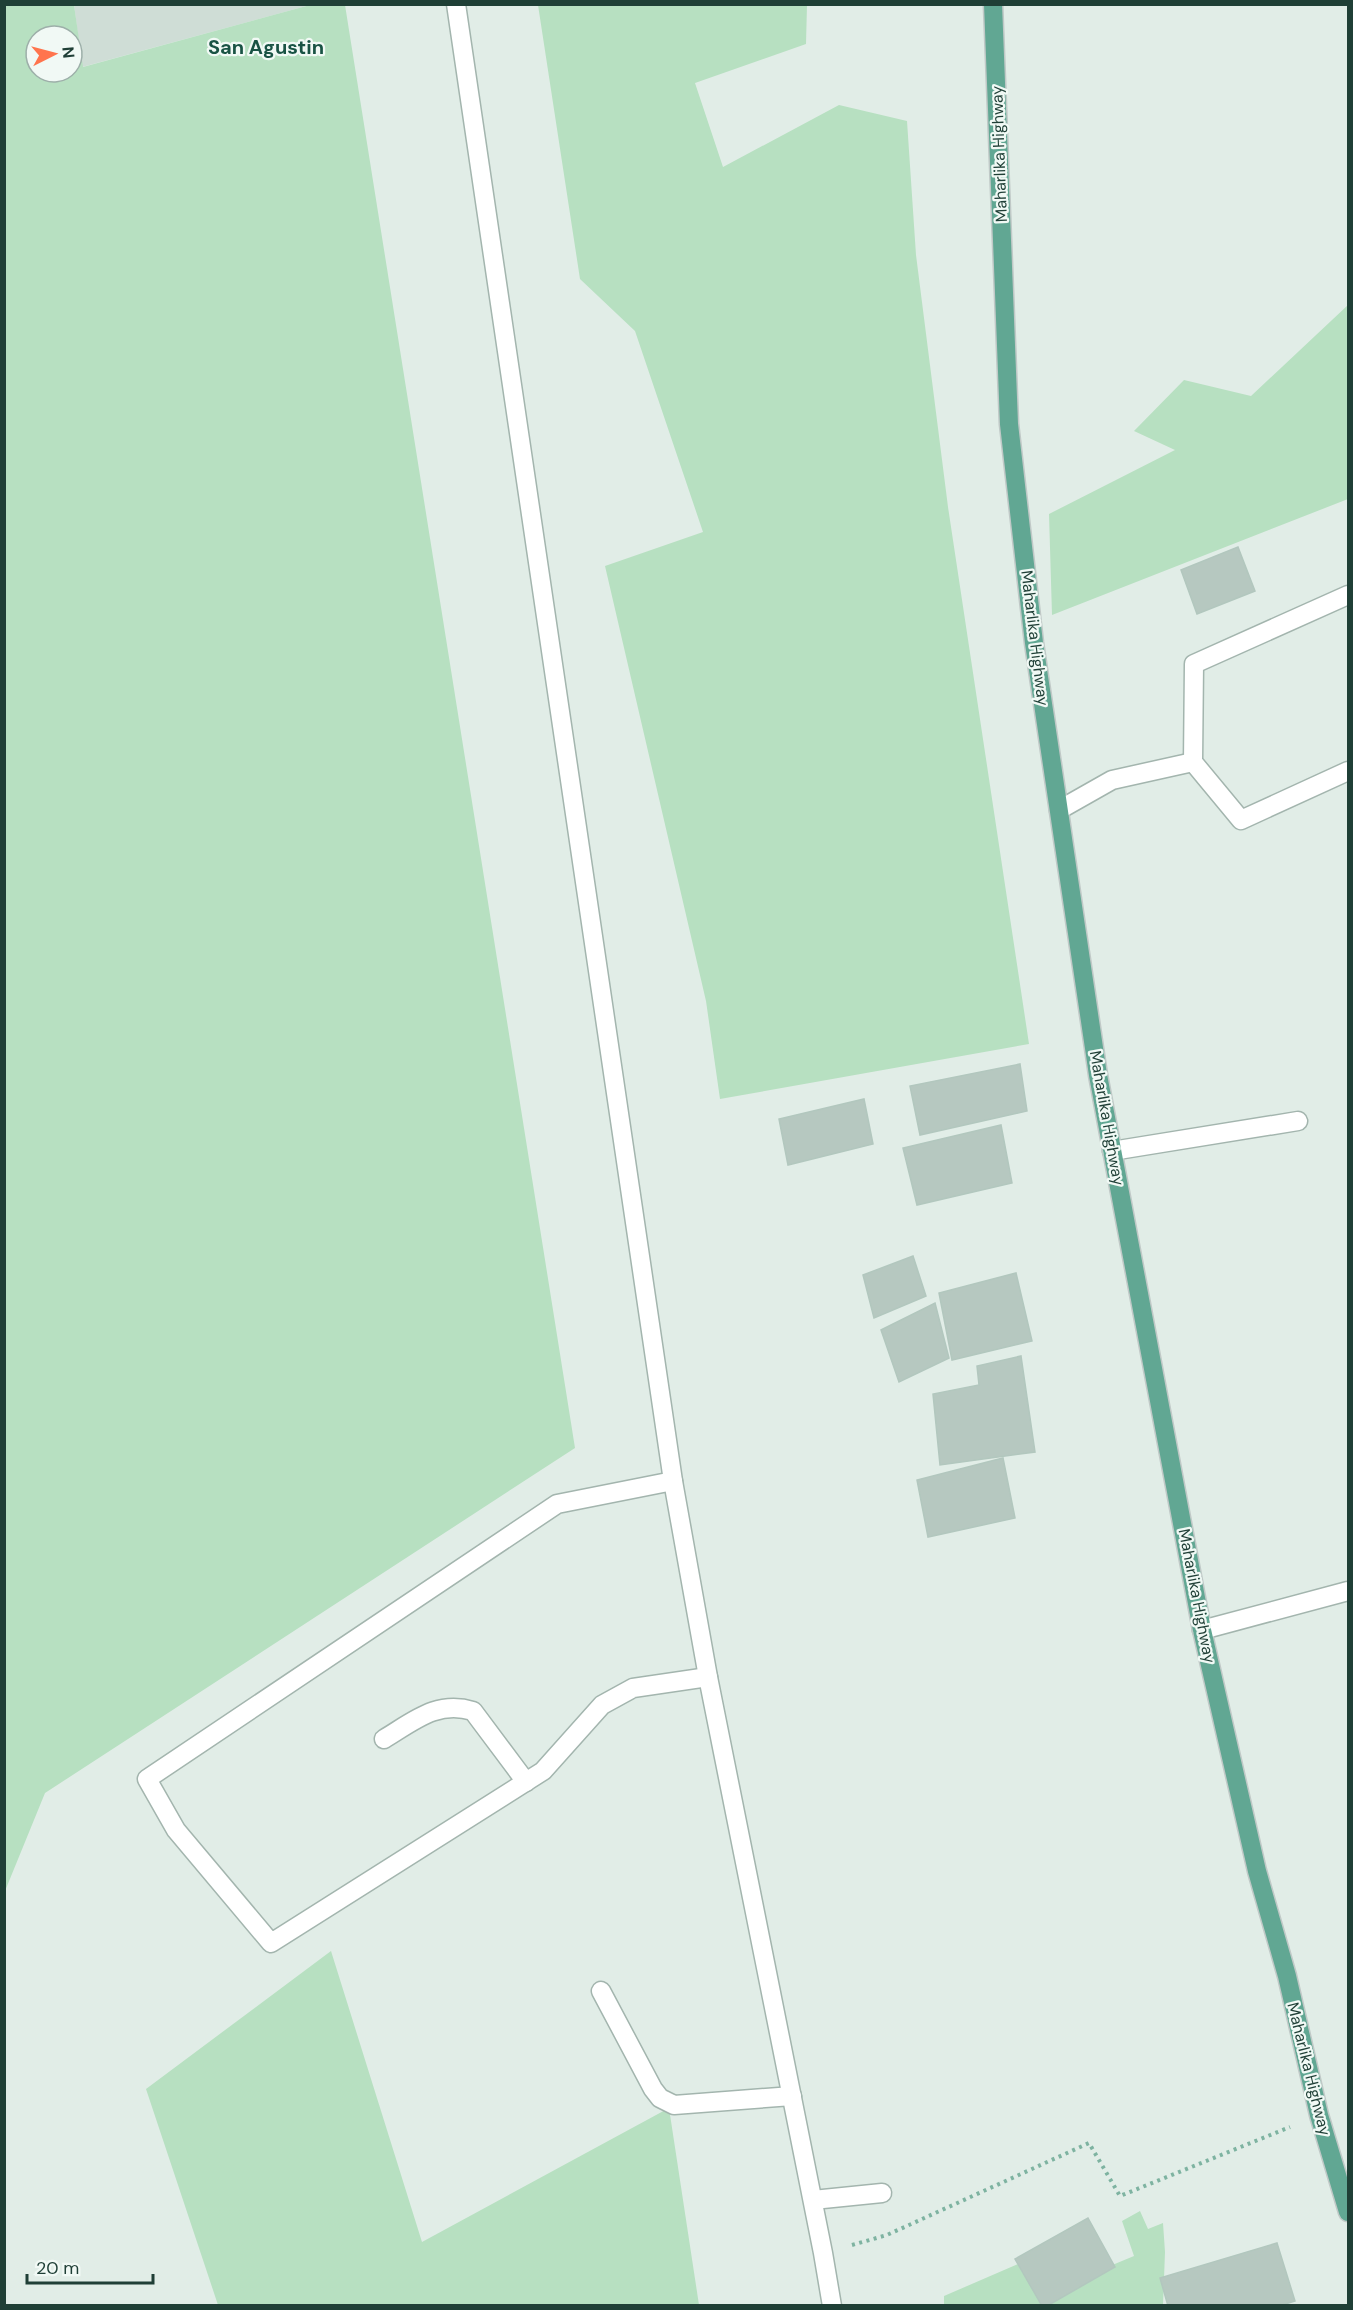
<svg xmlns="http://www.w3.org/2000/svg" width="1353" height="2310" font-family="'DM Sans',sans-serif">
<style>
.built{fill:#cfddd6}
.green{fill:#b7e0c1;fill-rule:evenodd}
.building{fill:#b6c8c0;stroke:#b2c7be;stroke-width:1.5}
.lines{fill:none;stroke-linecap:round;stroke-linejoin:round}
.lane-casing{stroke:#a3b5ae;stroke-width:21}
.street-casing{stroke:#a3b5ae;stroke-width:21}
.primary-casing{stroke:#c0c9c7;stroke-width:21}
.path{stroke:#7eb3a1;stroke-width:4;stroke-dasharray:3 4.5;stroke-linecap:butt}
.lane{stroke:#fff;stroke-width:18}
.street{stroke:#fff;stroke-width:18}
.primary{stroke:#61a793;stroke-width:18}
.labels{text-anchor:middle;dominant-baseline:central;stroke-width:4.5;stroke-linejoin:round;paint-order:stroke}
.street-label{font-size:16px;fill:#1f3f36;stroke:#f1f9f5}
.quarter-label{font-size:20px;font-weight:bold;fill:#195344;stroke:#f1f9f5}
</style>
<rect width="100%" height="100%" fill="#e1ede7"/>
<polygon class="built" points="74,4 310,5 82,67"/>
<g class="green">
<path d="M5,4L74,5L83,67L310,5H345L575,1448L45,1793L5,1891ZM36,36H72V72H36Z"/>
<polygon points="538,5 807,5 806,44 695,83 723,167 839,105 907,121 916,255 948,507 1029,1044 720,1099 706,1001 605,566 703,532 635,331 580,279"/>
<polygon points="1348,305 1348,499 1052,615 1049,514 1175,450 1134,431 1184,380 1251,396"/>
<polygon points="331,1951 422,2242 669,2108 699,2305 218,2305 146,2089"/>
<polygon points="1140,2211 1148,2229 1163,2223 1165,2252 1163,2305 944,2306 944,2296 1032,2258 1052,2290 1134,2256 1122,2221"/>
</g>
<g class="building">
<polygon points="1238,547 1255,591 1197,614 1181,570"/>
<polygon points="1020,1064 1027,1111 920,1135 910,1086"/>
<polygon points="864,1099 873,1144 788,1165 779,1119"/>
<polygon points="1001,1125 1012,1183 917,1205 903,1148"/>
<polygon points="913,1256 926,1296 874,1318 863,1275"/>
<polygon points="1016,1273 1032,1341 952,1360 939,1293"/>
<polygon points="935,1303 949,1358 899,1382 881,1330"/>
<polygon points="1021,1356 1035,1452 940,1465 933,1394 979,1385 977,1366"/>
<polygon points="1003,1458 1015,1518 928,1537 917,1480"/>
<polygon points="1088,2218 1115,2267 1047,2306 1042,2306 1015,2259"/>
<polygon points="1277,2243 1295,2301 1279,2306 1168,2306 1160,2278"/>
</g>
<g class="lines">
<defs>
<g id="lane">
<polyline points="1348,595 1194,664 1193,762 1241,820 1348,771"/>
<polyline points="1059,810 1112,780 1193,762"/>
<polyline points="1112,1151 1298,1121"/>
<polyline points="1202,1630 1348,1591"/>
<path d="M384,1739C414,1721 437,1700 473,1711L526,1782"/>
<polyline points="601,1991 653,2089 660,2098 674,2105 792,2096"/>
<polyline points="813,2200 882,2193"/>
</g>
<g id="street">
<polyline points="456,4 673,1481 708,1677 823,2253 832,2306"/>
<polyline points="673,1481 557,1504 147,1779 176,1830 271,1943 543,1771 602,1705 633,1688 708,1677"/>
</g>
<polyline id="primary" points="993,4 1009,424 1034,643 1098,1075 1202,1630 1257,1871 1287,1976 1319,2115 1348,2212"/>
</defs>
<use href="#lane" class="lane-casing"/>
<use href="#street" class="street-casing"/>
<use href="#primary" class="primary-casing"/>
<polyline class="path" points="852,2245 887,2235 1089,2143 1120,2196 1290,2127"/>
<use href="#lane" class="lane"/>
<use href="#street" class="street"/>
<use href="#primary" class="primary"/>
</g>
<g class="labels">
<g class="street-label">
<text transform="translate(999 154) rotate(-92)">Maharlika Highway</text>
<text transform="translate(1035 638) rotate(83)">Maharlika Highway</text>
<text transform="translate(1107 1118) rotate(80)">Maharlika Highway</text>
<text transform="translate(1197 1596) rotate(79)">Maharlika Highway</text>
<text transform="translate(1309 2069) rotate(76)">Maharlika Highway</text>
</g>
<g class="quarter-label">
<text x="266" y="47">San Agustin</text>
</g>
</g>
<rect width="1353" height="2310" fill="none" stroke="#1f3f36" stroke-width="12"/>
<g transform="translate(54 54) rotate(84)"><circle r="28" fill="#f1f9f5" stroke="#9dafa9" stroke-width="1.5"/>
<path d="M0-4.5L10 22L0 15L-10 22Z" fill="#ff744d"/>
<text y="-9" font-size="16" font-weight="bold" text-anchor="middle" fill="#1f3f36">N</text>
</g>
<path d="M27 2274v9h126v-9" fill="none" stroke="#1f3f36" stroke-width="3"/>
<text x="36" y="2274" font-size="18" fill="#1f3f36" stroke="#f1f9f5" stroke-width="4.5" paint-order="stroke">20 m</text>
</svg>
